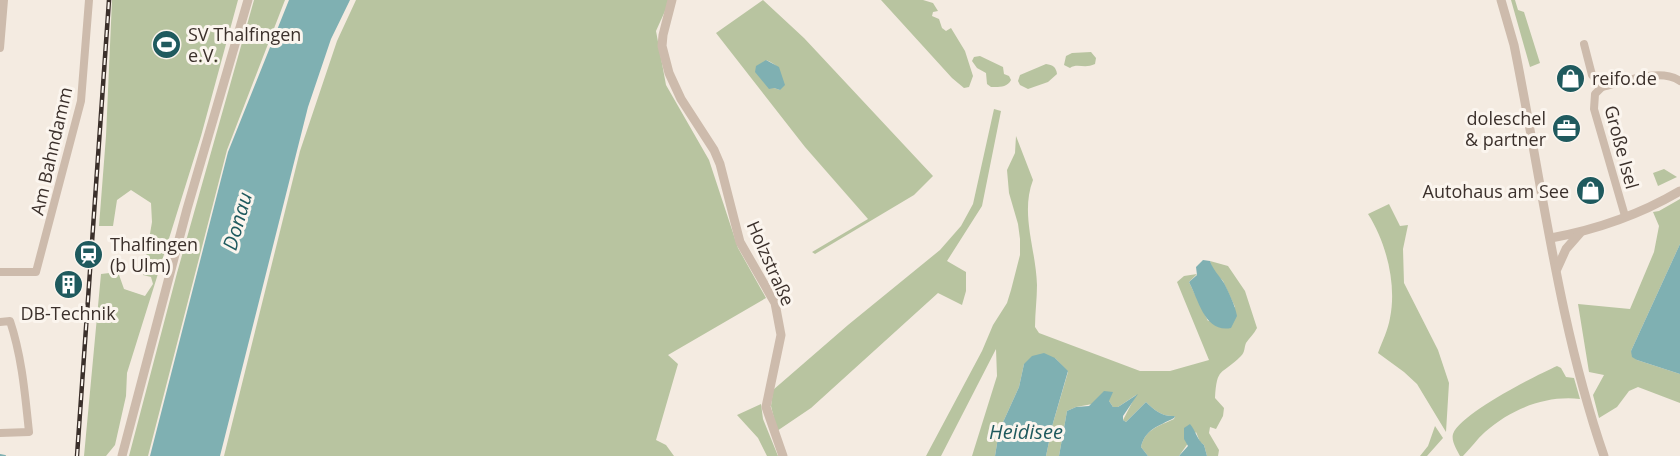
<svg xmlns="http://www.w3.org/2000/svg" width="1680" height="456" font-family="'Open Sans',sans-serif">
<style>
.green{fill:#b8c4a0;fill-rule:evenodd}
.water{fill:#7fb0b2}
.lines{fill:none;stroke-linecap:round;stroke-linejoin:round}
.stream{stroke:#7fb0b2;stroke-width:2}
.minor{stroke:#cdbbac;stroke-width:8}
.tertiary{stroke:#cdbbac;stroke-width:9}
.rail-casing{stroke:#3b302b;stroke-width:4.5}
.rail{stroke:#fbf5ee;stroke-width:2;stroke-dasharray:7;stroke-linecap:butt}
.labels{text-anchor:middle;dominant-baseline:central;stroke-width:6;stroke-linejoin:round;paint-order:stroke}
.poi-label{font-size:18px;fill:#3b302b;stroke:#fbf5ee;text-anchor:start}
.street-label{font-size:18px;fill:#3b302b;stroke:#fbf5ee}
.water-label{font-size:20px;font-style:italic;fill:#1f5a5e;stroke:#fbf5ee}
</style>
<rect width="100%" height="100%" fill="#f4ebe1"/>
<g class="green">
<polygon points="112,0 238,0 201,136 127,373 126,396 115,445 106,456 84,456 101,274 118,272 124,289 145,296 153,284 151,277 143,275 152,222 151,203 131,190 117,200 113,226 99,226 106,136"/>
<polygon points="254,0 285,0 227,150 148,456 129,456 177,273"/>
<polygon points="356,0 670,0 656,31 666,85 709,160 738,248 766,298 668,355 678,364 656,440 666,445 674,456 224,456 300,151 337,41"/>
<path d="M763,0L804,38L933,176L914,195L815,254L812,252L868,219L805,147L716,33ZM766,60C782,66 782,75 780,90L774,88Z"/>
<polygon points="881,0 923,0 933,3 938,11 933,12 932,16 939,19 942,28 946,31 951,28 965,51 973,76 969,87 964,88 952,78"/>
<polygon points="1511,0 1515,0 1518,10 1524,12 1540,63 1530,67"/>
<path d="M1091,52L1096,58L1095,64C1085,69 1077,63 1070,68L1064,65L1066,56L1072,53Z"/>
<path d="M980,56L1003,67L1004,74L1009,76L1011,80C1007,88 998,87 991,87L987,84L986,73L977,68L972,61L974,57Z"/>
<path d="M1046,64C1053,65 1056,67 1057,74L1048,82L1028,89L1020,85L1018,81L1020,75Z"/>
<polygon points="994,109 1001,111 982,206 947,261 966,272 966,291 962,305 938,293 811,408 777,431 771,406 773,390 848,325 940,250 961,226 973,204"/>
<path d="M1016,136L1033,180C1020,214 1036,249 1037,285C1037,299 1035,313 1035,327L1039,333L1140,371H1170L1209,360L1177,282L1184,276L1197,274L1189,282L1208,321L1235,307L1223,281L1213,271L1210,261L1228,266L1245,291L1257,328C1254,334 1249,338 1246,343C1244,348 1245,352 1241,356C1221,376 1217,366 1215,398L1224,408L1223,416L1216,429L1210,427L1209,433L1219,450L1218,456H1207L1204,445L1200,442L1196,432L1179,456H1148L1141,447C1145,429 1159,426 1174,419L1175,416C1162,417 1154,410 1146,402L1126,422L1123,420L1136,395L1118,407H1113L1109,401L1076,407L1067,411L1059,456H1046L1053,423L1068,372L1055,358L1024,364L1019,387L999,431L995,456H972L997,376L996,349L941,456H926L982,351L993,325L1007,303L1011,290L1020,255V239L1018,224L1009,193L1007,170L1015,153Z"/>
<polygon points="1664,169 1677,177 1658,186 1653,173"/>
<polygon points="1680,199 1680,244 1631,351 1637,360 1680,374 1680,403 1638,387 1629,391 1617,407 1599,418 1593,395 1604,375 1589,372 1578,304 1630,309 1654,252 1659,226 1653,212 1659,211"/>
<path d="M1389,204L1400,226L1408,225L1403,249L1404,283L1438,350L1449,383L1446,432L1417,384L1404,372L1378,353C1382,342 1388,330 1390,318C1397,284 1386,242 1368,214Z"/>
<path d="M1557,366L1561,368L1566,377L1574,378L1580,399C1546,395 1511,409 1485,432C1477,439 1471,448 1463,456H1460C1457,450 1451,441 1453,434C1461,413 1535,376 1557,366Z"/>
<polygon points="761,404 763,419 778,456 767,456 758,438 737,415"/>
<polygon points="1435,426 1443,438 1427,456 1420,456 1428,446"/>
</g>
<g class="water">
<polygon points="289,0 350,0 331,39 308,107 220,456 150,456 228,152"/>
<polygon points="766,60 779,67 785,85 780,90 774,88 769,89 755,72 756,66"/>
<polygon points="1680,244 1680,374 1637,360 1632,357 1631,351"/>
<path d="M1203,260L1210,261C1213,270 1219,275 1224,283C1229,293 1235,305 1237,316L1231,328C1205,333 1199,301 1189,282L1197,275L1196,267Z"/>
<polygon points="1044,353 1055,358 1068,371 1053,423 1046,456 995,456 999,431 1019,387 1024,364 1032,356"/>
<path d="M1104,391L1113,392L1109,401L1113,407H1118L1138,394L1123,416V420L1126,422L1146,402C1154,410 1162,417 1175,416L1174,418C1159,426 1145,429 1141,447L1148,456H1059L1067,411L1076,407L1089,406Z"/>
<path d="M1190,424C1196,431 1197,440 1204,445L1207,456H1179L1188,446L1184,439V428Z"/>
</g>
<g class="lines">
<polyline class="stream" points="0,455 5,456"/>
<g class="minor">
<polyline points="1584,44 1592,75 1602,87"/>
<polyline points="0,48 4,0"/>
<path d="M1625,216L1594,109L1595,94L1602,87C1624,82 1660,67 1680,81"/>
<polyline points="0,272 36,272 81,101 89,0"/>
<path d="M0,322L10,321C22,357 25,394 29,432L0,433"/>
</g>
<g class="tertiary">
<polyline points="672,0 663,35 662,46 669,73 681,99 714,150 720,164 740,242 775,303 781,335 766,407 783,456"/>
<path d="M1501,0L1514,45C1542,182 1558,323 1604,456"/>
<path d="M1551,238C1595,230 1641,214 1680,191"/>
<polyline points="1557,269 1566,249 1580,233"/>
<polyline points="122,456 187,209 248,0"/>
</g>
<defs>
<polyline id="rail" points="77,456 109,0"/>
</defs>
<use href="#rail" class="rail-casing"/>
<use href="#rail" class="rail"/>
</g>
<defs>
<symbol id="stadium-disc" viewBox="-11 -11 22 22"><circle r="9.5" fill="#1f5a5e" stroke="#fbf5ee"/><path d="M0-5a6.5 5 0 1 0 0 10a6.5 5 0 1 0 0-10ZM-3.5-1.8h7v3.6h-7Z" fill="#fff"/></symbol>
<symbol id="shop-disc" viewBox="-11 -11 22 22"><circle r="9.5" fill="#1f5a5e" stroke="#fbf5ee"/><path d="M-5-2.5h2.3a2.7 3.5 0 0 1 5.4 0H5L5.5 6h-11ZM-1.5-2.5h3a1.5 2.3 0 0 0-3 0Z" fill="#fff"/></symbol>
<symbol id="office-disc" viewBox="-11 -11 22 22"><circle r="9.5" fill="#1f5a5e" stroke="#fbf5ee"/><path d="M-6-3h4V-5.5h4V-3h4V5H-6ZM-1-4.5V-3h2v-1.5ZM-6 0V1H6V0Z" fill="#fff"/></symbol>
<symbol id="station-disc" viewBox="-11 -11 22 22"><circle r="9.5" fill="#1f5a5e" stroke="#fbf5ee"/><path d="M-3-6H3Q5-6 5-4V2Q5 4 3 4L4.5 6H3L1.5 4h-3L-3 6H-4.5L-3 4Q-5 4-5 2V-4Q-5-6-3-6ZM-3.5-4v3h7v-3ZM-3.5 1v1.5H-2V1ZM2 1v1.5H3.5V1Z" fill="#fff"/></symbol>
<symbol id="building-disc" viewBox="-11 -11 22 22"><circle r="9.5" fill="#1f5a5e" stroke="#fbf5ee"/><path d="M-4-6H4V6H1V3H-1V6H-4ZM-2.5-4.3h1.7v1.8h-1.7ZM.8-4.3h1.7v1.8H.8ZM-2.5-1h1.7V.8h-1.7ZM.8-1h1.7V.8H.8Z" fill="#fff"/></symbol>
</defs>
<g fill-rule="evenodd">
<use href="#stadium-disc" x="150" y="28" width="33" height="33"/>
<use href="#shop-disc" x="1554" y="62" width="33" height="33"/>
<use href="#office-disc" x="1550" y="112" width="33" height="33"/>
<use href="#shop-disc" x="1574" y="174" width="33" height="33"/>
<use href="#station-disc" x="72" y="238" width="33" height="33"/>
<use href="#building-disc" x="52" y="268" width="33" height="33"/>
</g>
<g class="labels">
<g class="poi-label">
<text x="188" y="34">SV Thalfingen<tspan x="188" dy="21">e.V.</tspan></text>
<text x="1592" y="78">reifo.de</text>
<text x="1546" y="118" text-anchor="end">doleschel<tspan x="1546" dy="21">&amp; partner</tspan></text>
<text x="1569" y="191" text-anchor="end">Autohaus am See</text>
<text x="110" y="244">Thalfingen<tspan x="110" dy="21">(b Ulm)</tspan></text>
<text x="68" y="313" text-anchor="middle">DB-Technik</text>
</g>
<g class="street-label">
<text transform="translate(1622 147) rotate(75)">Große Isel</text>
<text transform="translate(51 151) rotate(-77)">Am Bahndamm</text>
<text transform="translate(771 263) rotate(66)">Holzstraße</text>
</g>
<g class="water-label">
<text transform="translate(237 221) rotate(-74)">Donau</text>
<text x="1026" y="431">Heidisee</text>
</g>
</g>
</svg>
